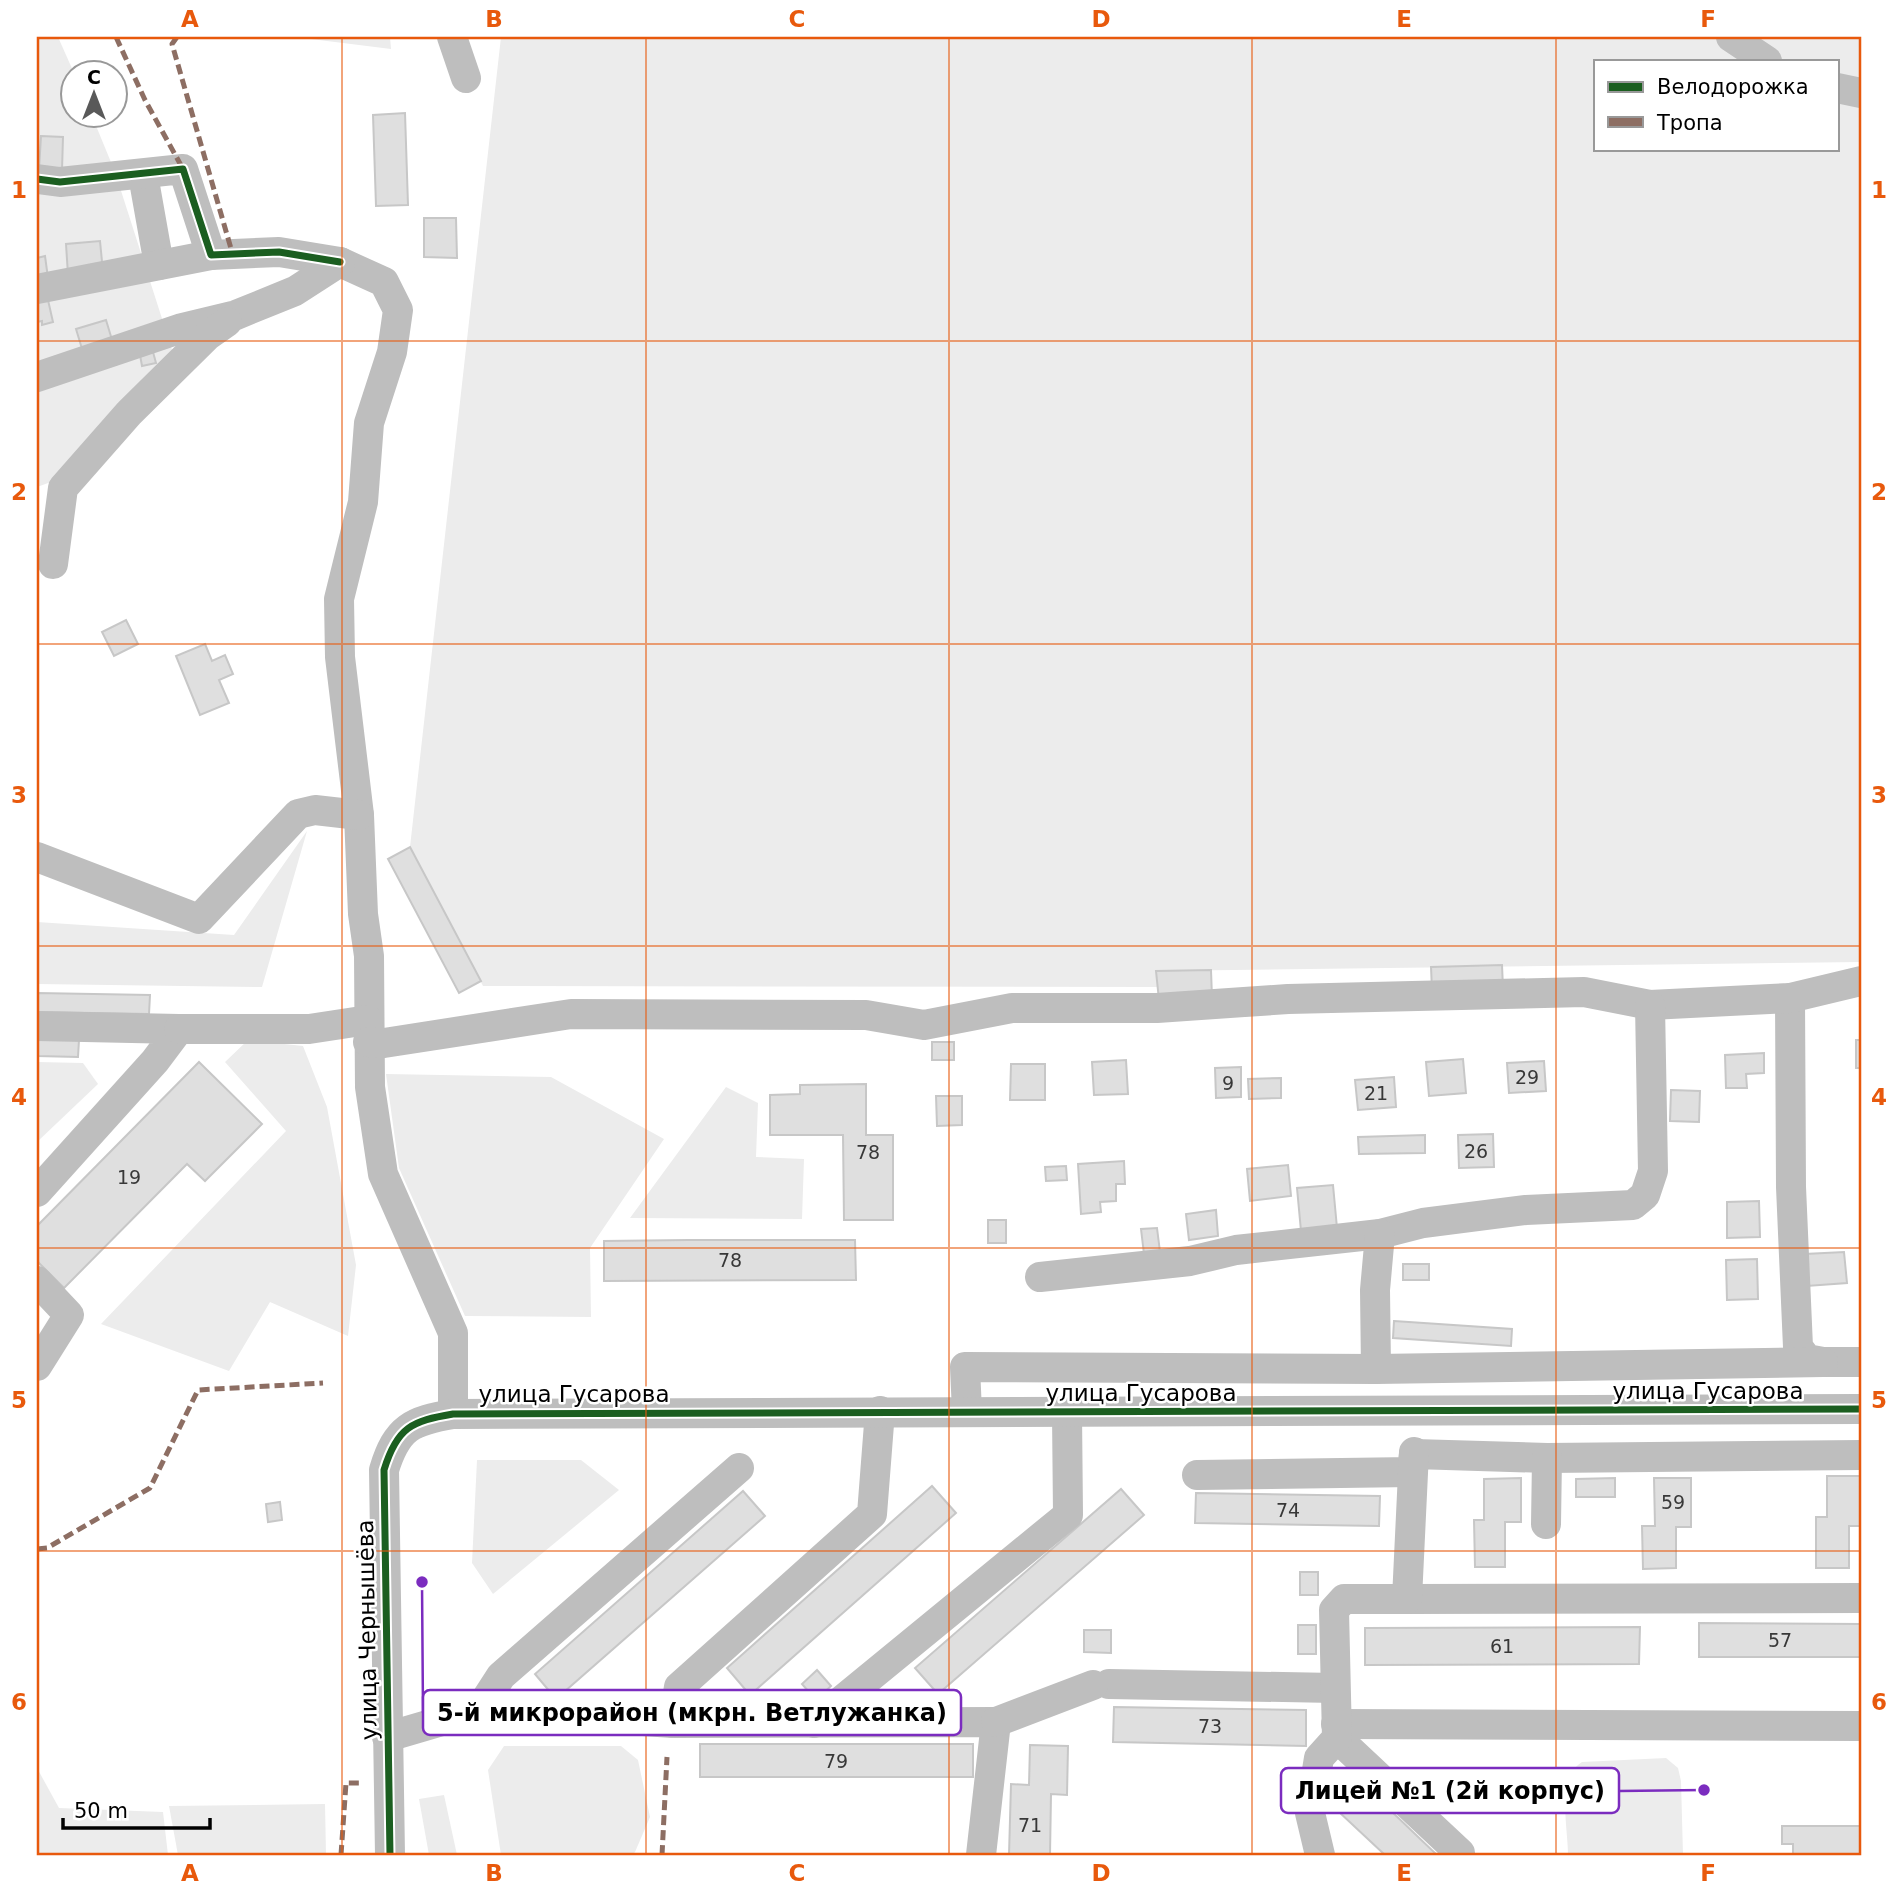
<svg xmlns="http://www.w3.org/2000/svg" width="1898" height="1892" font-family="'DejaVu Sans',sans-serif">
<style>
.green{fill:#ececec;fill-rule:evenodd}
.building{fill:#dfdfdf;stroke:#c7c7c7;stroke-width:2}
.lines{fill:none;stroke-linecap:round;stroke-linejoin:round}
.minor{stroke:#bebebe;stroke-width:30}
.quiet{stroke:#8d6e63;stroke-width:5;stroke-dasharray:10 5;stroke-linecap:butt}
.cycleway-casing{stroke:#fff;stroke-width:11}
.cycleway{stroke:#1b5e20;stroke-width:7}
.grid{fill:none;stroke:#e8590c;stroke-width:2;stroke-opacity:0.55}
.labels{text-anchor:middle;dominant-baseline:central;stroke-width:5;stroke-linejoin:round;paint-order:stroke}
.number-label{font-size:19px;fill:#383838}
.street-label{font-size:23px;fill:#000;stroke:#fff}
.leader{fill:none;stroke:#7b2cbf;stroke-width:2.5}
.callout-dot{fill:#7b2cbf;stroke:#fff;stroke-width:2.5}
.callout{fill:#fff;stroke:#7b2cbf;stroke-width:2.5}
.callout-label{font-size:24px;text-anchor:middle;font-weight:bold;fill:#000}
.neatline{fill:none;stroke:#e8590c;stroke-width:2.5}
.grid-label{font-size:23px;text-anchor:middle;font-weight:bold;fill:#e8590c}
</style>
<rect width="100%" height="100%" fill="#fff"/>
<g class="green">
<polygon points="37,37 58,37 74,73 74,116 92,116 115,172 174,356 62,478 37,487"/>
<polygon points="295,37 390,37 391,49"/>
<path d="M501,37H1861V962L1157,971V987L483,986L410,847ZM1595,61H1837V149H1595Z"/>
<polygon points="307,831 262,987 37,984 37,922 234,935"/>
<polygon points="248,1040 303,1046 327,1107 356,1265 348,1336 270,1302 229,1371 101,1324 286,1131 225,1062"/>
<polygon points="37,1062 83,1063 98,1084 37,1142"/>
<polygon points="386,1074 551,1077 664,1139 590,1248 591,1317 465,1316 399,1168"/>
<polygon points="726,1087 758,1103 756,1157 804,1159 802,1219 630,1218"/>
<polygon points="477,1460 581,1460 619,1490 493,1594 472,1563"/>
<polygon points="504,1746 621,1746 638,1760 650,1817 635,1852 632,1855 501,1855 488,1770"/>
<path d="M1666,1758L1678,1768L1681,1781L1683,1855H1568C1568,1827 1556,1778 1582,1762Z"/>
<polygon points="37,1768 59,1808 163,1812 168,1855 37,1855"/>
<polygon points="444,1795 457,1855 429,1855 419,1799"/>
<polygon points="325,1804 326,1855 178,1855 169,1806"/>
</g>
<g class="building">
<polygon points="405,113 408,205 376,206 373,115"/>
<polygon points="41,136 63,137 62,170 39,169"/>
<polygon points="424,218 456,218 457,258 424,257"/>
<polygon points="100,241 103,272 68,275 66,244"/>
<polygon points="45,256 48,278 37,279 37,258"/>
<polygon points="48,300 53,322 42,325 42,321 37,322 37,302"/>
<polygon points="106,320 113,343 83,352 76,329"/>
<polygon points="153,352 156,363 142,366 140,355"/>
<polygon points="126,620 138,644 114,656 102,632"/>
<polygon points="205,644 212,661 225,655 233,674 219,680 229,703 200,715 176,656"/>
<polygon points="410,847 481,981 459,993 388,859"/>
<polygon points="1502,965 1503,988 1432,990 1431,967"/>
<polygon points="1211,970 1212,998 1159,1000 1156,971"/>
<polygon points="37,993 150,995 149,1014 37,1012"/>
<polygon points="37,1039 79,1040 78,1057 37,1056"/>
<rect x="1856" y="1040" width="5" height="28"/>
<rect x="932" y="1042" width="22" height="18"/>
<polygon points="1764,1053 1764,1073 1746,1074 1747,1088 1726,1088 1725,1055"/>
<polygon points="1463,1059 1466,1093 1429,1096 1426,1062"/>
<polygon points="1126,1060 1128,1094 1094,1095 1092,1062"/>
<polygon points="1544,1061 1546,1091 1509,1093 1507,1063"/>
<polygon points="199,1062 262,1124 205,1181 187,1164 64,1288 37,1261 37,1226"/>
<polygon points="1011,1064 1045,1064 1045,1100 1010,1100"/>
<polygon points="1241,1067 1241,1097 1216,1098 1215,1068"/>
<polygon points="1394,1077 1396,1107 1358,1110 1355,1080"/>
<polygon points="1281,1078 1281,1098 1249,1099 1248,1079"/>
<polygon points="866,1084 866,1135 893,1135 893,1220 844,1220 843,1135 770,1135 770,1095 800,1094 800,1085"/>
<polygon points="1671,1090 1700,1091 1699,1122 1670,1121"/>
<polygon points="936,1096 962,1096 962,1125 937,1126"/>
<polygon points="1493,1134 1494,1167 1459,1168 1458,1135"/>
<polygon points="1425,1135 1425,1153 1359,1154 1358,1137"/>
<polygon points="1124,1161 1125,1184 1116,1184 1116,1201 1100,1202 1101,1212 1081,1214 1078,1164"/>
<polygon points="1288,1165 1291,1196 1250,1201 1247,1169"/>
<polygon points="1066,1166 1067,1180 1046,1181 1045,1167"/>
<polygon points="1333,1185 1337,1228 1301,1231 1297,1188"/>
<polygon points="1759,1201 1760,1237 1727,1238 1727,1202"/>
<polygon points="1216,1210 1218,1236 1189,1240 1186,1214"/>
<rect x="988" y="1220" width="18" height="23"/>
<polygon points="1157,1228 1160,1252 1144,1254 1141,1229"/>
<polygon points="688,1240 855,1240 856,1280 604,1281 604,1241"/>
<polygon points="1844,1252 1847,1283 1807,1286 1805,1254"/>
<polygon points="1757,1259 1758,1299 1727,1300 1726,1260"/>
<rect x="1403" y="1264" width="26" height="16"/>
<polygon points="1394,1321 1512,1329 1511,1346 1393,1338"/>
<polygon points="1827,1476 1861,1476 1861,1526 1849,1526 1849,1568 1816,1568 1816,1517 1827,1517"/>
<polygon points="1521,1478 1521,1522 1505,1522 1505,1567 1475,1567 1474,1520 1484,1520 1484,1479"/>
<polygon points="1615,1478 1615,1497 1576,1497 1576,1479"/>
<polygon points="1654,1478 1691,1478 1691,1527 1676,1527 1676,1568 1643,1569 1642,1526 1655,1526"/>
<polygon points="932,1486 956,1513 750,1695 727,1668"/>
<polygon points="1121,1489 1144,1515 938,1694 915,1668"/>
<polygon points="743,1491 765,1516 556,1699 535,1674"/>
<polygon points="1196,1493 1380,1496 1379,1526 1195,1523"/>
<polygon points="280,1502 282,1520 268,1522 266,1504"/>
<rect x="1300" y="1572" width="18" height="23"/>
<polygon points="1699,1623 1861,1624 1861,1657 1699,1657"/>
<rect x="1298" y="1625" width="18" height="29"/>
<polygon points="1640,1627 1639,1664 1365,1665 1365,1628"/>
<polygon points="1084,1630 1111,1630 1111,1653 1084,1652"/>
<polygon points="817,1670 831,1686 816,1700 802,1684"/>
<polygon points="1114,1707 1306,1710 1306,1746 1113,1742"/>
<rect x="700" y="1744" width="273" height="33"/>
<polygon points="1030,1745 1068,1746 1067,1795 1051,1794 1050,1855 1009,1855 1011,1784 1029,1785"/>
<polygon points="1365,1786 1437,1855 1385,1855 1339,1812"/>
<polygon points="1782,1826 1861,1826 1861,1855 1793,1855 1793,1844 1782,1844"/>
</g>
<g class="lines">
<g class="minor">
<polyline points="452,37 466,78"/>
<polyline points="1731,37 1767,61"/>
<polyline points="1837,88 1861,93"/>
<polyline points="143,175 159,265"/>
<polyline points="37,179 60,182 183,169 211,255 279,252 340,262 384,282 398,310 392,352 369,423 363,502 339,599 340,657 359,815 363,914 369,956 370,1087 383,1174 453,1333 453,1414"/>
<polyline points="37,289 211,255"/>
<polyline points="37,377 182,328 236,315 295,291 340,262"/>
<polyline points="53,564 63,488 129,413 207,336 227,322"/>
<polyline points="37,857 199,919 298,814 315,810 359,815"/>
<polyline points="1790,998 1791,1187 1798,1347 1807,1359 1823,1362 1861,1362"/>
<polyline points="37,1026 179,1029 155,1061 37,1192"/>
<polyline points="179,1029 309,1029 368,1020"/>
<polyline points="368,1042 384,1043 571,1014 866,1015 924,1025 1012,1008 1157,1008 1288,999 1584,992 1650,1005 1790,998 1861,981"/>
<polyline points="1040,1277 1190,1261 1236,1250 1380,1234 1423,1223 1526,1210 1633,1205 1645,1195 1653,1171 1650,1005"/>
<polyline points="37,1281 69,1315 37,1366"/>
<polyline points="1376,1369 1375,1290 1380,1234"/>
<polyline points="967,1412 965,1367 1376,1369 1823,1362"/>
<polyline points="1197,1475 1412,1472 1414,1454 1547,1458 1861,1455"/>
<polyline points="1546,1524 1547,1458"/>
<polyline points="1407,1599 1861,1598"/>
<polyline points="1109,1684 1335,1688"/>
<polyline points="479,1710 673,1723 996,1722 981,1855"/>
<polyline points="996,1722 1093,1685"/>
<polyline points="673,1723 679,1687 872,1514 880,1411"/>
<polyline points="814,1723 1068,1515 1067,1413"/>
<polyline points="1336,1724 1861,1726"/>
<polyline points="387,1737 479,1710 501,1676 739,1468"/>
<polyline points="1337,1738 1460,1853"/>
<path d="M390,1855L384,1470C397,1427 412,1421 453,1414L1861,1409"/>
<polyline points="1320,1855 1310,1813 1319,1758 1337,1738 1334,1610 1344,1599 1407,1599 1414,1452"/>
</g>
<g class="quiet">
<polyline points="116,37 145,100 183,169"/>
<polyline points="177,37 172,44 232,252"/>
<polyline points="37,1549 47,1548 150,1488 198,1390 323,1383"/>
<polyline points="341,1855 346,1783 362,1783"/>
<polyline points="662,1855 667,1757"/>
</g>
<defs>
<g id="cycleway">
<polyline points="37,179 60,182 183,169 211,255 279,252 340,262"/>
<path d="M390,1855L384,1470C397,1427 412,1421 453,1414L1861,1409"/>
</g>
</defs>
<use href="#cycleway" class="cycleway-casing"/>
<use href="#cycleway" class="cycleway"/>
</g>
<path class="grid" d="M342,37V1855M646,37V1855M949,37V1855M1252,37V1855M1556,37V1855M37,341H1861M37,644H1861M37,946H1861M37,1248H1861M37,1551H1861"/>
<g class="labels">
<g class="number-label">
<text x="1527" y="1077">29</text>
<text x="1228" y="1083">9</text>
<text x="1376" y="1093">21</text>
<text x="1476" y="1151">26</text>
<text x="868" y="1152">78</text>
<text x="129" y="1177">19</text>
<text x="730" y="1260">78</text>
<text x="1673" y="1502">59</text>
<text x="1288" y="1510">74</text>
<text x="1780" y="1640">57</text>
<text x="1502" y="1646">61</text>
<text x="1210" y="1726">73</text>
<text x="836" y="1761">79</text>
<text x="1030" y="1825">71</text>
</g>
<g class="street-label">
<text x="1708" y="1391">улица Гусарова</text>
<text x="1141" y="1393">улица Гусарова</text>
<text x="574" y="1394">улица Гусарова</text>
<text transform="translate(367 1630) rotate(-91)">улица Чернышёва</text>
</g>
</g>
<path class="leader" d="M422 1582L423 1713M1704 1790L1619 1791"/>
<g class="callout-dot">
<circle cx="422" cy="1582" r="7"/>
<circle cx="1704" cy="1790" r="7"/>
</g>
<g class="callout">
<rect x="423" y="1690" width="538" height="45" rx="7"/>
<rect x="1281" y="1768" width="338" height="45" rx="7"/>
</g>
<g class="callout-label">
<text x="692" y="1721">5-й микрорайон (мкрн. Ветлужанка)</text>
<text x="1450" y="1799">Лицей №1 (2й корпус)</text>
</g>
<rect width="1898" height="1892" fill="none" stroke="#ffffff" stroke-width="77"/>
<rect x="1594" y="60" width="245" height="91" fill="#ffffff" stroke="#999999" stroke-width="2"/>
<rect x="1608" y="82" width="35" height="10" fill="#1b5e20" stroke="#999999" stroke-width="2"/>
<text x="1657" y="94" font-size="21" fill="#000000">Велодорожка</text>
<rect x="1608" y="117" width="35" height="10" fill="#8d6e63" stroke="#999999" stroke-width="2"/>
<text x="1657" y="130" font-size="21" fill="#000000">Тропа</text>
<g transform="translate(94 94)"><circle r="33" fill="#ffffff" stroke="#999999" stroke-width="2"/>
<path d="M0-5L12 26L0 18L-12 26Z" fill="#595959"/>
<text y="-10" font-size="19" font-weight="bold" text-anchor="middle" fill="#000000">С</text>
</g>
<path d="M63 1818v10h147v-10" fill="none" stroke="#000000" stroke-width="3.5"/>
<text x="74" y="1818" font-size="21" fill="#000000" stroke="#ffffff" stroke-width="5" paint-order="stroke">50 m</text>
<rect x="38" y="38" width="1822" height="1816" class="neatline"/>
<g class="grid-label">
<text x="190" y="27">A</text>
<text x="494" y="27">B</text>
<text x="797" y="27">C</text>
<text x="1101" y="27">D</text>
<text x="1404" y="27">E</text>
<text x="1708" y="27">F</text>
<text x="19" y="198">1</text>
<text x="1879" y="198">1</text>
<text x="19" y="500">2</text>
<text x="1879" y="500">2</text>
<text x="19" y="803">3</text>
<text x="1879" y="803">3</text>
<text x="19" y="1105">4</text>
<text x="1879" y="1105">4</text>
<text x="19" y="1408">5</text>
<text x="1879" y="1408">5</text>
<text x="19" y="1710">6</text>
<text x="1879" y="1710">6</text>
<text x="190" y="1881">A</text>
<text x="494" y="1881">B</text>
<text x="797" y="1881">C</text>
<text x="1101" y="1881">D</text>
<text x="1404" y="1881">E</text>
<text x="1708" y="1881">F</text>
</g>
</svg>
